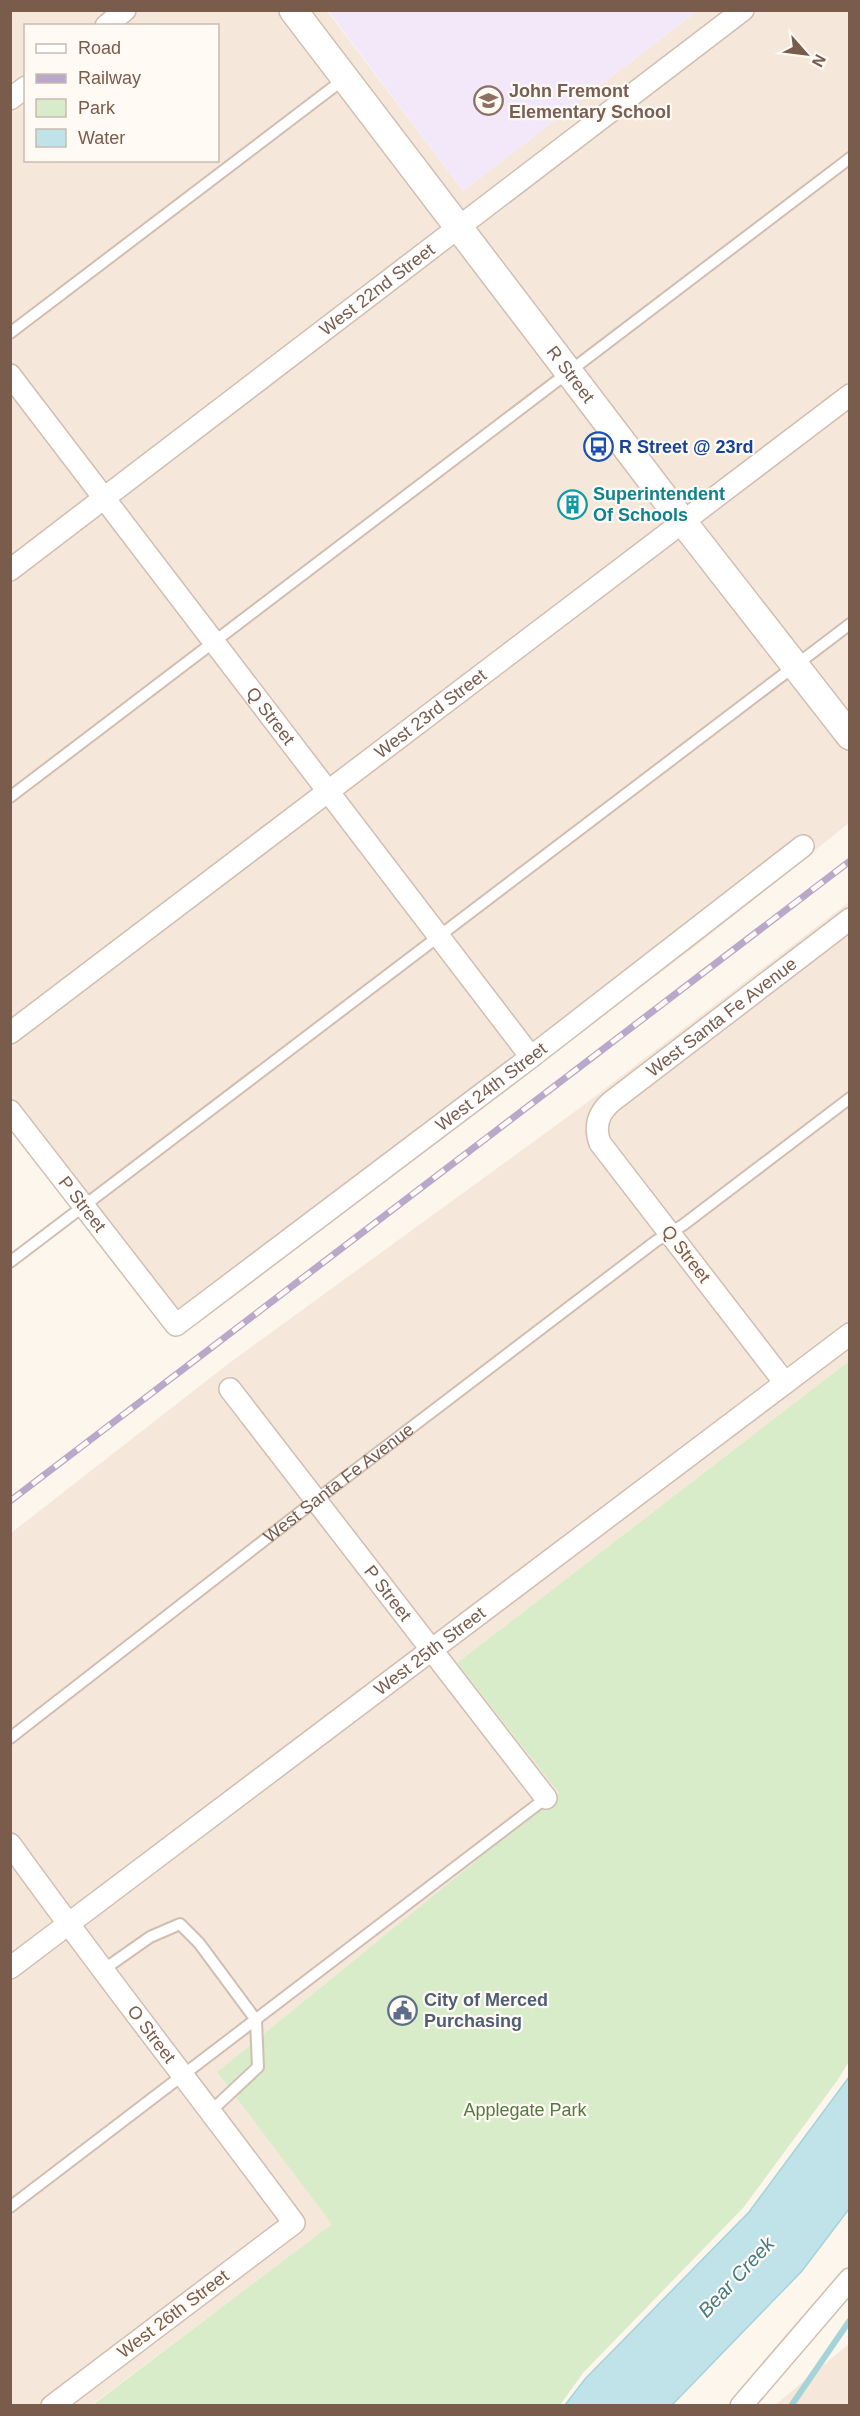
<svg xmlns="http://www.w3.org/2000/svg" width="860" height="2416" font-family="Helvetica,sans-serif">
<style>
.residential{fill:#f5e8da;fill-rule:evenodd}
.education{fill:#f3e8fa}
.green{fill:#d8ecc9}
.water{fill:#bfe3e8;stroke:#a5d3da;stroke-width:1.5}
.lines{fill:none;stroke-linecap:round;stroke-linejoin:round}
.stream{stroke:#a5d3da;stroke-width:6}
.service-casing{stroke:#d1beb0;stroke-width:14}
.minor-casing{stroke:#d1beb0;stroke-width:24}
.tertiary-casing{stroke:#d1beb0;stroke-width:30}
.service{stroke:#fff;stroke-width:10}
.minor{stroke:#fff;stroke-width:21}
.tertiary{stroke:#fff;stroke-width:27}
.rail-casing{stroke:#b9a8c9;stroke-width:7}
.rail{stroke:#fffaf3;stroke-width:4.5;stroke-dasharray:14;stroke-linecap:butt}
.labels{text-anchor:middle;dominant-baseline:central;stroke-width:4.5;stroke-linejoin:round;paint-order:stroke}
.education-label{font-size:18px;font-weight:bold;fill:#785e54;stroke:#fffaf3;text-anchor:start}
.street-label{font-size:18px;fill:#7a5c4d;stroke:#fffaf3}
.transit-label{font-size:18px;font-weight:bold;fill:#164399;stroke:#fffaf3;text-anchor:start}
.culture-label{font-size:18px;font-weight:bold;fill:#0d838f;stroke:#fffaf3;text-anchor:start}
.service-label{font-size:18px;font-weight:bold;fill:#4e5e75;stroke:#fffaf3;text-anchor:start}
.park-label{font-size:18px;fill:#537a41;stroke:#fffaf3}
.water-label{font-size:20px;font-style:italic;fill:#437c86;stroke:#fffaf3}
</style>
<rect width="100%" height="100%" fill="#fdf6ec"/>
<g class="residential">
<path d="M10,11H327L463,191L697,11H849V823L692,949L185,1327L11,1125ZM26,26H218V160H26Z"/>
<polygon points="849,902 849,1361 457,1663 559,1793 217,2072 333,2224 91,2405 11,2406 11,1533 228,1364 581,1107"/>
<polygon points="849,2344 849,2405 775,2405"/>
</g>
<polygon class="education" points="328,11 327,11 697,11 463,191"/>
<polygon class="green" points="849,1361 850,2060 837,2081 743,2208 583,2373 560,2405 91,2406 332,2224 217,2072 559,1793 457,1663"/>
<polygon class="water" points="849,2077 849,2209 802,2271 672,2405 565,2405 585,2379 749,2212"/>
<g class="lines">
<polyline class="stream" points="791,2406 850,2320"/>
<defs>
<g id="service">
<polyline points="10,333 344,79"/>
<polyline points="10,797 850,158"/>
<polyline points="10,1262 850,624"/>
<path id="s1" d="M10,1738L316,1500L656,1241L683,1225L850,1098"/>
<polyline points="103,1970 150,1937 180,1924 199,1943 256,2020 258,2067 211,2111"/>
<polyline points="10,2207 546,1798"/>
</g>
<g id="minor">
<polyline points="106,26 125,10"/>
<polyline points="10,99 26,87"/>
<path id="s2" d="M10,375L531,1057"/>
<path id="s3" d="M10,570L743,10"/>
<path id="s4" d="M10,1033L850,395"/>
<path id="s5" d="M10,1111L176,1325L531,1057L803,846"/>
<path id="s6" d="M785,1383L600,1143C594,1127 598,1113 611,1102L850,919"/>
<path id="s7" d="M230,1389L546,1798"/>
<path id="s8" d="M10,1844C102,1972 200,2096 294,2223L52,2406"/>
<path id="s9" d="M10,1968L850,1334"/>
<polyline points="741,2406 850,2279"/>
</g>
<g id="tertiary">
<path id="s10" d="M293,10L683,522L850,736"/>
</g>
</defs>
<use href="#service" class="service-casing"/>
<use href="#minor" class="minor-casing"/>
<use href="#tertiary" class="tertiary-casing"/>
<use href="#service" class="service"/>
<use href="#minor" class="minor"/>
<use href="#tertiary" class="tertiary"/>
<defs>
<polyline id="rail" points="10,1501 850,861"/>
</defs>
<use href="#rail" class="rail-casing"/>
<use href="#rail" class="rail"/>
</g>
<defs>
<symbol id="school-ring" viewBox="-11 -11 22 22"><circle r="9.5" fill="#fffaf3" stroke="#8d6e63" stroke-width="1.5"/><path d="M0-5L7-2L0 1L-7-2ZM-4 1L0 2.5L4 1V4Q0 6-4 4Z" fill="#8d6e63"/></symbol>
<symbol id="bus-ring" viewBox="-11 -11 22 22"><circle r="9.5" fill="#fffaf3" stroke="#1a4fb4" stroke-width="1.5"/><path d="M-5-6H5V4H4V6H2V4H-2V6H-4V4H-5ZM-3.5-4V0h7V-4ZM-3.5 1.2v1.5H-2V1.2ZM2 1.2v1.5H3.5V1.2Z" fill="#1a4fb4"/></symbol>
<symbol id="building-ring" viewBox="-11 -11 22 22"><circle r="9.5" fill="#fffaf3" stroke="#0f9aa8" stroke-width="1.5"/><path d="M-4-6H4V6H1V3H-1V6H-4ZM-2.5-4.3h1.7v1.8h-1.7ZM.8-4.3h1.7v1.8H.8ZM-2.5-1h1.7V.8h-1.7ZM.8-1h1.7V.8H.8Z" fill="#0f9aa8"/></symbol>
<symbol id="civic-ring" viewBox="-11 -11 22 22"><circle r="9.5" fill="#fffaf3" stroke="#5c6f8a" stroke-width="1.5"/><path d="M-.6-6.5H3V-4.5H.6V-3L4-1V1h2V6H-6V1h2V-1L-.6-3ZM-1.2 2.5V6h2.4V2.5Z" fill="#5c6f8a"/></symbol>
</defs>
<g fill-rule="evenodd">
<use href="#school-ring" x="472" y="84" width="33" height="33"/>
<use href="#bus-ring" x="582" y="430" width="33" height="33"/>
<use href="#building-ring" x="556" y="488" width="33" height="33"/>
<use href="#civic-ring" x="386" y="1994" width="33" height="33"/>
</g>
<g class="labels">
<g class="education-label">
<text x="509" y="91">John Fremont<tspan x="509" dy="21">Elementary School</tspan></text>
</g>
<g class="street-label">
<text stroke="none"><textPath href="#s3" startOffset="462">West 22nd Street</textPath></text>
<text stroke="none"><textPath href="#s10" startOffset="458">R Street</textPath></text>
<text stroke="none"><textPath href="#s4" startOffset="528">West 23rd Street</textPath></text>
<text stroke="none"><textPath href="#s2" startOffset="429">Q Street</textPath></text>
<text stroke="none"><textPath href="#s6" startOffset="488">West Santa Fe Avenue</textPath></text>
<text stroke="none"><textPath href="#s5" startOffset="666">West 24th Street</textPath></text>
<text stroke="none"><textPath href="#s5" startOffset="118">P Street</textPath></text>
<text transform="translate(686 1254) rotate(52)">Q Street</text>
<text stroke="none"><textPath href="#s1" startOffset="416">West Santa Fe Avenue</textPath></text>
<text stroke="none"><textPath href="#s7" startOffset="258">P Street</textPath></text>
<text stroke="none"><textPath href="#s9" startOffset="526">West 25th Street</textPath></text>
<text stroke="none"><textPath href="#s8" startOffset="237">O Street</textPath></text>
<text transform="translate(173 2314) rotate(-37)">West 26th Street</text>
</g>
<g class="transit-label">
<text x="619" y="447">R Street @ 23rd</text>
</g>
<g class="culture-label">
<text x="593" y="494">Superintendent<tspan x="593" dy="21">Of Schools</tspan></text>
</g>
<g class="service-label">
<text x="424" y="2000">City of Merced<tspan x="424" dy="21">Purchasing</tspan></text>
</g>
<g class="park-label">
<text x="525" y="2110">Applegate Park</text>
</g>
<g class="water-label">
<text transform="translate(736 2277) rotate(-47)">Bear Creek</text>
</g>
</g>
<rect width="860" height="2416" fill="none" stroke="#7a5c4d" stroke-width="24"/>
<rect x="24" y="24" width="195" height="138" fill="#fffaf3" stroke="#cabbb1" stroke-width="1.5"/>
<rect x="36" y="44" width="30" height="9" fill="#ffffff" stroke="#cabbb1" stroke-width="1.5"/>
<text x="78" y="54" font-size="18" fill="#7a5c4d">Road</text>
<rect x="36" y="74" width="30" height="9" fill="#b9a8c9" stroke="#cabbb1" stroke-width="1.5"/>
<text x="78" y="84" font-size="18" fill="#7a5c4d">Railway</text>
<rect x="36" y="99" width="30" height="18" fill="#d8ecc9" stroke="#cabbb1" stroke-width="1.5"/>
<text x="78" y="114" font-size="18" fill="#7a5c4d">Park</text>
<rect x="36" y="129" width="30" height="18" fill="#bfe3e8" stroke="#cabbb1" stroke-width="1.5"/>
<text x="78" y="144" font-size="18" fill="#7a5c4d">Water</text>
<g transform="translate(806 54) rotate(118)" stroke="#fffaf3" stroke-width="4.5" paint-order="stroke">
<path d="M0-4.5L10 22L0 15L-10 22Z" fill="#7a5c4d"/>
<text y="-9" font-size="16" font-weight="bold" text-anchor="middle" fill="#7a5c4d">N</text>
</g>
</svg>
